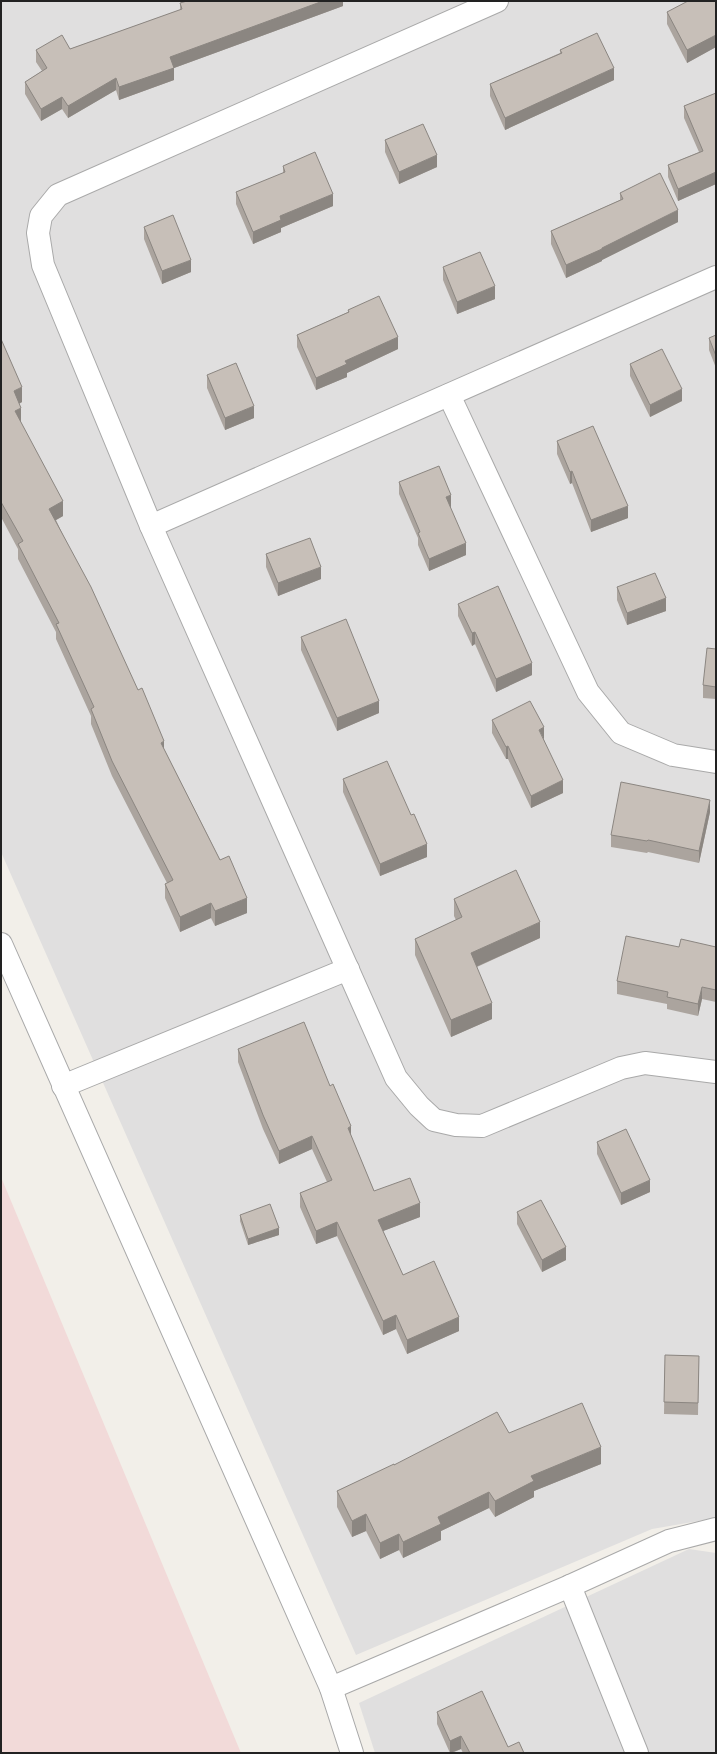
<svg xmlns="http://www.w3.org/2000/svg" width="717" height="1754" font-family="Montserrat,sans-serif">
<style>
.residential{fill:#e0dfdf}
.commercial{fill:#f2dad9}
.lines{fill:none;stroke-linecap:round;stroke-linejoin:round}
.minor-casing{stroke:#a9a9a9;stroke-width:24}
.minor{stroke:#fff;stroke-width:22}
.wall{fill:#aba49e}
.shaded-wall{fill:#8b8681}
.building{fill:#c7bfb8;stroke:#8b8681}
</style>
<rect width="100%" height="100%" fill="#f2efe9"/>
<g class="residential">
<polygon points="1,1 716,1 716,1518 652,1529 356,1655 1,852"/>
<polygon points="689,1549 716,1553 716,1753 375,1753 359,1703"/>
</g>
<polygon class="commercial" points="1,1177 241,1753 1,1753"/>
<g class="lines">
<defs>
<g id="minor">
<polyline points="497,1 58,195 41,216 38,233 43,265 151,526 396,1078 419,1106 434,1120 456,1125 482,1126 621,1068 645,1063 716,1072"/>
<polyline points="449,395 588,692 621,733 673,755 716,762"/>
<polyline points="151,526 716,277"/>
<polyline points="1,944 331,1688 352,1753"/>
<polyline points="63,1086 348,969"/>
<polyline points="570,1586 637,1753"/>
<polyline points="331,1688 570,1586 669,1541 716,1529"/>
</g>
</defs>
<use href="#minor" class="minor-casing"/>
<use href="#minor" class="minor"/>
</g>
<g class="wall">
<polygon points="343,1 343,6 174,68 174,80 119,100 116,90 68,118 62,109 41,121 25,94 25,82 42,71 36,62 36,50 70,49 180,10 180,3"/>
<polygon points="716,1 716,47 687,63 667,24 667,12"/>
<polygon points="560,50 614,80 505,130 490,96 490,84 560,53"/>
<polygon points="716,93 716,184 678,201 668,177 668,165 699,152 684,118 684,106"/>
<polygon points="385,140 437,167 399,184 385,152"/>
<polygon points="283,166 333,206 281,228 281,232 253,244 236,204 236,192 283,173"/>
<polygon points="620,193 678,222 602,260 602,261 566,278 551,244 551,231 620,200"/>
<polygon points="144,227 191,272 162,284 144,239"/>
<polygon points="443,267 495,299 457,314 443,280"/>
<polygon points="348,310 398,349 347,373 347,377 316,390 297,347 297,335 348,312"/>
<polygon points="716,335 716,368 709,350 709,338"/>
<polygon points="1,339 22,402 19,404 21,423 63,516 56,520 164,749 247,913 215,926 211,918 180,932 165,898 165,884 167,883 112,776 91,724 91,716 56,639 56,632 18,559 18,549 1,517"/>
<polygon points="630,364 682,401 650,417 630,376"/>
<polygon points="207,375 254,418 225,430 207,388"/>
<polygon points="557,441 628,518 591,532 572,483 570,484 557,454"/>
<polygon points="399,482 451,508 450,508 466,555 429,571 418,545 418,538 399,494"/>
<polygon points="266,554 321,579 278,596 266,567"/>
<polygon points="617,587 666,611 627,625 617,600"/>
<polygon points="458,604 532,675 496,692 475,644 472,646 458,616"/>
<polygon points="301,637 379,713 337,731 301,650"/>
<polygon points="716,649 716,699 703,698 703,685"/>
<polygon points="492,720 544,740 563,793 531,808 508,759 506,759 492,733"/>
<polygon points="343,779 427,857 380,876 343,792"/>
<polygon points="710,812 699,863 648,852 647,853 611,847 611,835"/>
<polygon points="454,899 540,938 477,967 492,1019 451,1037 415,955 415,939 456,920 454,916"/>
<polygon points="679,947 716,947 716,1002 702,999 698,1016 667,1009 667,1004 617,994 617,981"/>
<polygon points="238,1049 330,1086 374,1191 420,1217 383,1231 403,1275 459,1331 407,1354 396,1329 383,1335 337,1236 316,1244 300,1207 300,1193 327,1182 312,1149 279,1164 263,1129 238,1062"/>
<polygon points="597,1142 650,1192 621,1205 597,1154"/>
<polygon points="517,1212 566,1260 542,1272 517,1224"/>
<polygon points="240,1215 279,1235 248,1245 240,1221"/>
<polygon points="665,1355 699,1356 698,1415 664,1414"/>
<polygon points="509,1433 601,1464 534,1491 534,1497 495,1517 489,1508 441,1531 441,1540 403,1558 399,1550 380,1559 366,1531 352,1537 337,1507 337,1491 394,1465"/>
<polygon points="437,1712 508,1747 524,1753 463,1753 461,1749 452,1753 450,1753 437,1724"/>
</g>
<g class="shaded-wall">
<polygon points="323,1 343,1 343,6 174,68 174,80 119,100 119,87 170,57"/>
<polygon points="716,35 716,47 687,63 687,50"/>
<polygon points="614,68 614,80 505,130 505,118"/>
<polygon points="116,78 116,90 68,118 68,106"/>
<polygon points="62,97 62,109 41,121 41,109"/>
<polygon points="437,155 437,167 399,184 399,172"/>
<polygon points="716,172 716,184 678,201 678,189"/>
<polygon points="333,194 333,206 281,228 281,232 253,244 253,232 280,216"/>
<polygon points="678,210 678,222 602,260 602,261 566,278 566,265"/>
<polygon points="191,260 191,272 162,284 162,271"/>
<polygon points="495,286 495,299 457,314 457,302"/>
<polygon points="398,337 398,349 347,373 347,377 316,390 316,378 345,361"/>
<polygon points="22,387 22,402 14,406 14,391"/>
<polygon points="682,389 682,401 650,417 650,405"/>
<polygon points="254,406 254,418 225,430 225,418"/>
<polygon points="21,408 21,423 15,411"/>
<polygon points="572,471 572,483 570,484 570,472"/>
<polygon points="451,495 451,508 446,510 446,497"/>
<polygon points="63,501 63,516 49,524 49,509"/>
<polygon points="628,506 628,518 591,532 591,520"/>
<polygon points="466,543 466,555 429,571 429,559"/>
<polygon points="321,567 321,579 278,596 278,583"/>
<polygon points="666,598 666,611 627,625 627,613"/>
<polygon points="475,632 475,644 472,646 472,633"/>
<polygon points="532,663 532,675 496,692 496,679"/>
<polygon points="379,701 379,713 337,731 337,718"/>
<polygon points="544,727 544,740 539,730"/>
<polygon points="164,741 164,756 161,743"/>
<polygon points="508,746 508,759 506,759 506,747"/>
<polygon points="563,780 563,793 531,808 531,796"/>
<polygon points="710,800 710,812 699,863 699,851"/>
<polygon points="427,844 427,857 380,876 380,864"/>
<polygon points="247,898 247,913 215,926 215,911"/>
<polygon points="211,903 211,918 180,932 180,917"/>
<polygon points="540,922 540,938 471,969 471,953"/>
<polygon points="702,987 702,999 698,1016 698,1004"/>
<polygon points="492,1003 492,1019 451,1037 451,1020"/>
<polygon points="351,1126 351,1140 348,1128"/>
<polygon points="312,1136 312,1149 279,1164 279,1151"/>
<polygon points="650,1180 650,1192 621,1205 621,1193"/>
<polygon points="420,1203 420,1217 378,1233 378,1220"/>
<polygon points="337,1222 337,1236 316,1244 316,1231"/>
<polygon points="279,1228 279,1235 248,1245 248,1239"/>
<polygon points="566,1247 566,1260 542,1272 542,1260"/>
<polygon points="396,1315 396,1329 383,1335 383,1321"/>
<polygon points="459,1317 459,1331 407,1354 407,1340"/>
<polygon points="601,1447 601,1464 534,1491 534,1497 495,1517 495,1501 531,1476"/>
<polygon points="489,1492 489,1508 441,1531 441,1540 403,1558 403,1542 438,1517"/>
<polygon points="366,1514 366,1531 352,1537 352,1521"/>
<polygon points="399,1534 399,1550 380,1559 380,1543"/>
<polygon points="461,1736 461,1749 450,1753 450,1741"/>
</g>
<g class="building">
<polygon points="187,1 323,1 170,57 174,68 119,87 116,78 68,106 62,97 41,109 25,82 47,68 36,50 62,35 70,49 182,9 180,3"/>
<polygon points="688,1 716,1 716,35 687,50 667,12"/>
<polygon points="597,33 614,68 505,118 490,84 562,53 560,50"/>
<polygon points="716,93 716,172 678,189 668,165 703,151 684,106"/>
<polygon points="423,124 437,155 399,172 385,140"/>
<polygon points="315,152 333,194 280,216 281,220 253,232 236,192 285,172 283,166"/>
<polygon points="660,173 678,210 602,248 602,249 566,265 551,231 623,199 620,193"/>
<polygon points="173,215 191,260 162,271 144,227"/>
<polygon points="480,252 495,286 457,302 443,267"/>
<polygon points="379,296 398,337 345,361 347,364 316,378 297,335 349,312 348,310"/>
<polygon points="716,335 716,356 709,338"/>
<polygon points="1,339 22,387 14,391 21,408 15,411 63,501 49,509 91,587 138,690 142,688 164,741 161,743 220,860 229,856 247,898 215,911 211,903 180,917 165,884 173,880 112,761 91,709 94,707 56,624 59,623 18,544 23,541 1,502"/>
<polygon points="662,349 682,389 650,405 630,364"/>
<polygon points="236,363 254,406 225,418 207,375"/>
<polygon points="593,426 628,506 591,520 572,471 570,472 557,441"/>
<polygon points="439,466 451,495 446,497 466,543 429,559 418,533 420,532 399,482"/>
<polygon points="310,538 321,567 278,583 266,554"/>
<polygon points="655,573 666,598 627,613 617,587"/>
<polygon points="498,586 532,663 496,679 475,632 472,633 458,604"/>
<polygon points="346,619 379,701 337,718 301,637"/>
<polygon points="707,648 716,649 716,687 703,685"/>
<polygon points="530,701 544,727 539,730 563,780 531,796 508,746 506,747 492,720"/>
<polygon points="387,761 411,815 414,814 427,844 380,864 343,779"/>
<polygon points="621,782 710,800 699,851 648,840 647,841 611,835"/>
<polygon points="516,870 540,922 471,953 492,1003 451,1020 415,939 462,917 454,899"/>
<polygon points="626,936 679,947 681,939 716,947 716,990 702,987 698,1004 667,997 668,992 617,981"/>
<polygon points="304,1022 330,1086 333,1084 351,1126 348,1128 374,1191 410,1178 420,1203 378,1220 403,1275 434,1261 459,1317 407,1340 396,1315 383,1321 337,1222 316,1231 300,1193 332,1180 312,1136 279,1151 263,1115 238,1049"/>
<polygon points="626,1129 650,1180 621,1193 597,1142"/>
<polygon points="541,1200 566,1247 542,1260 517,1212"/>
<polygon points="270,1204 279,1228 248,1239 240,1215"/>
<polygon points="665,1355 699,1356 698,1403 664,1402"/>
<polygon points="582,1403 601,1447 531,1476 534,1481 495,1501 489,1492 438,1517 441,1524 403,1542 399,1534 380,1543 366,1514 352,1521 337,1491 394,1464 394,1465 497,1412 509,1433"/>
<polygon points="482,1691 508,1747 519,1742 524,1753 470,1753 461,1736 450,1741 437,1712"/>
</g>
<rect width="717" height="1754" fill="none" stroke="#222222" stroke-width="4"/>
</svg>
